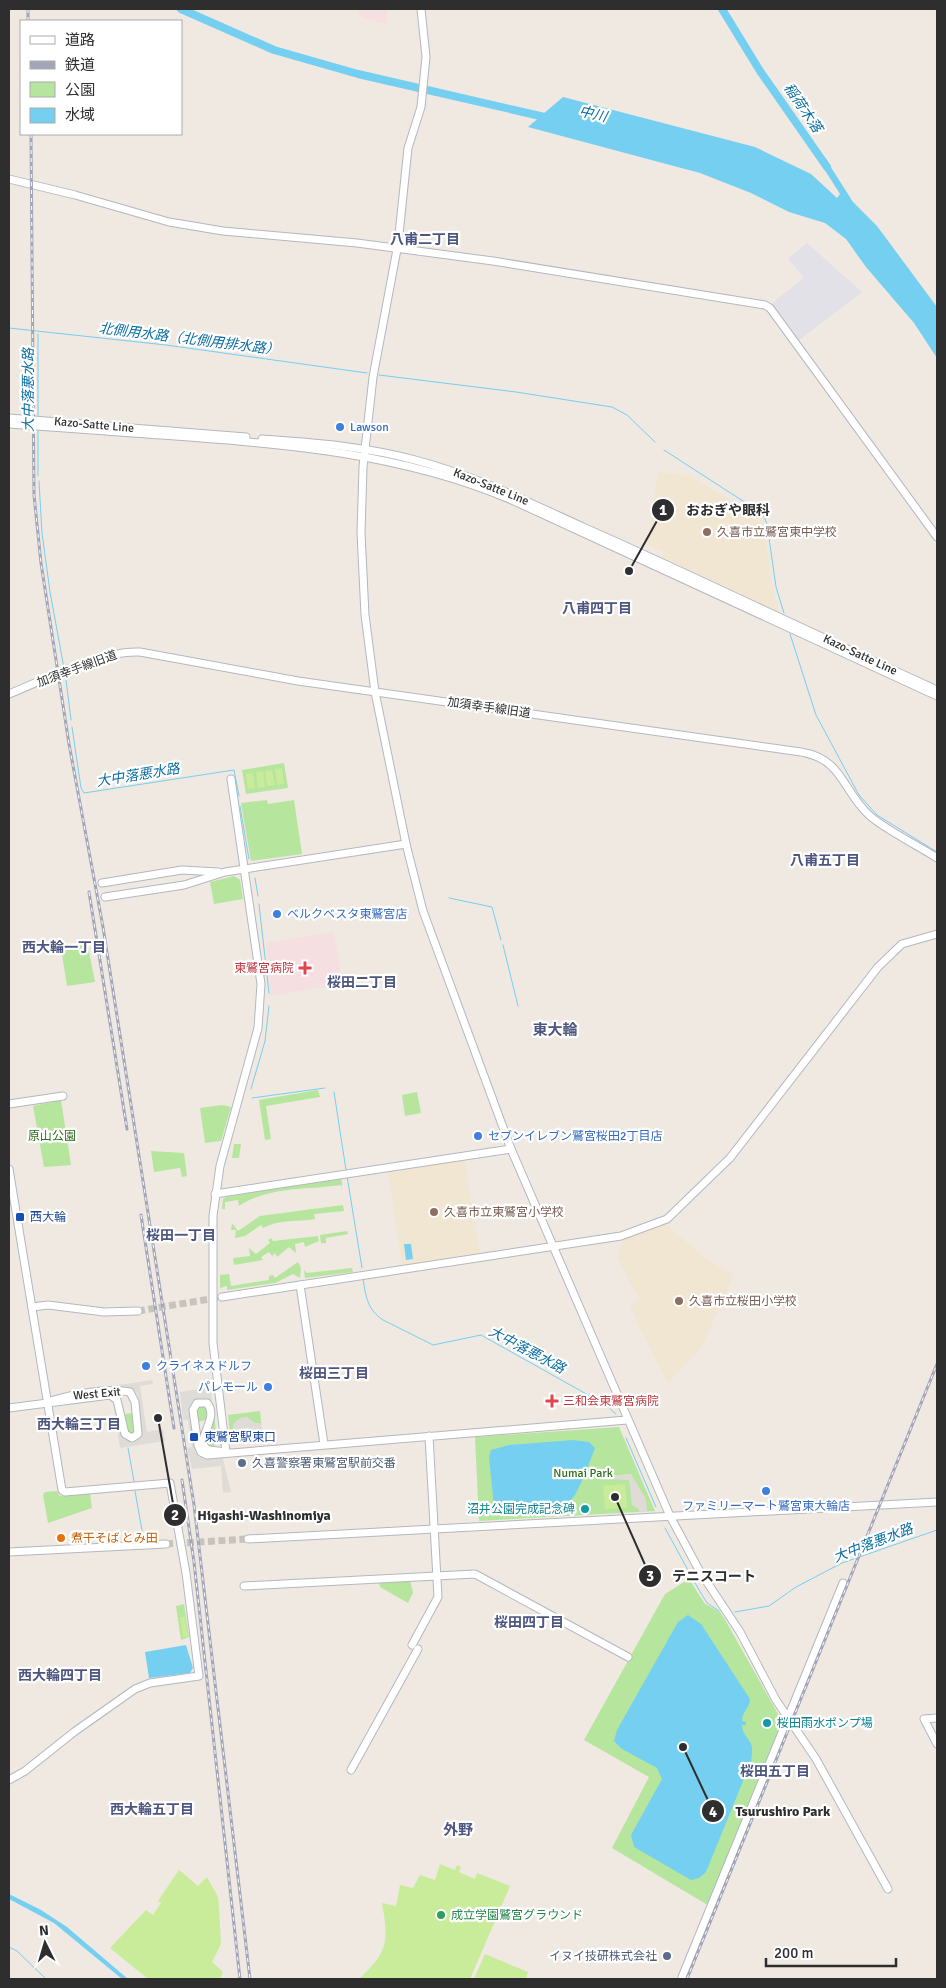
<svg xmlns="http://www.w3.org/2000/svg" width="946" height="1988" font-family="Signika,'Noto Sans JP',sans-serif">
<style>
.industrial{fill:#e3e1e8}
.education{fill:#f0e6d1}
.medical{fill:#f5dfe0}
.green{fill:#b6e59e}
.pitch{fill:#c9ec9a}
.plaza{fill:#dfdcd8}
.water{fill:#75cff0}
.lines{fill:none;stroke-linecap:round;stroke-linejoin:round}
.stream{stroke:#75cff0;stroke-width:1}
.river{stroke:#75cff0;stroke-width:8}
.secondary-tunnel{stroke:#c8c4bd;stroke-width:7;stroke-dasharray:7 3.5;stroke-linecap:butt}
.secondary-casing{stroke:#b4b7c1;stroke-width:9}
.secondary{stroke:#fff;stroke-width:7}
.rail-casing{stroke:#a3a6b8;stroke-width:3}
.rail{stroke:#fff;stroke-width:1;stroke-dasharray:4;stroke-linecap:butt}
.secondary-bridge-casing{stroke:#b4b7c1;stroke-width:9;stroke-linecap:butt}
.secondary-bridge{stroke:#fff;stroke-width:7}
.shop-dot{fill:#3f7fe0;stroke:#fff;stroke-width:2}
.education-dot{fill:#8d6e63;stroke:#fff;stroke-width:2}
.health-dot{fill:#e0444e;stroke:#fff;stroke-width:2}
.transit-dot{fill:#1a4fb4;stroke:#fff;stroke-width:2}
.service-dot{fill:#5c6f8a;stroke:#fff;stroke-width:2}
.culture-dot{fill:#0f9aa8;stroke:#fff;stroke-width:2}
.food-dot{fill:#e8710a;stroke:#fff;stroke-width:2}
.leisure-dot{fill:#2e9e5b;stroke:#fff;stroke-width:2}
.labels{text-anchor:middle;dominant-baseline:central;stroke-width:4.5;stroke-linejoin:round;paint-order:stroke}
.street-label{font-size:12px;fill:#2e2e2e;stroke:#fff}
.shop-label{font-size:12px;fill:#366cbe;stroke:#fff;text-anchor:start}
.education-label{font-size:12px;fill:#785e54;stroke:#fff;text-anchor:start}
.health-label{font-size:12px;fill:#be3a42;stroke:#fff;text-anchor:end}
.park-label{font-size:12px;fill:#2c6e1b;stroke:#fff}
.transit-label{font-size:12px;fill:#164399;stroke:#fff;text-anchor:start}
.service-label{font-size:12px;fill:#4e5e75;stroke:#fff;text-anchor:start}
.culture-label{font-size:12px;fill:#0d838f;stroke:#fff;text-anchor:end}
.food-label{font-size:12px;fill:#c56008;stroke:#fff;text-anchor:start}
.leisure-label{font-size:12px;fill:#27864d;stroke:#fff;text-anchor:start}
.water-label{font-size:14px;font-style:italic;fill:#0d6fa3;stroke:#fff}
.neighbourhood-label{font-size:14px;font-weight:bold;fill:#4d5680;stroke:#fff}
.quarter-label{font-size:15px;font-weight:bold;fill:#4d5680;stroke:#fff}
.leader{fill:none;stroke:#2e2e2e;stroke-width:2}
.callout-dot{fill:#2e2e2e;stroke:#fff;stroke-width:2}
.mark-label{font-size:15px;text-anchor:middle;font-weight:bold;fill:#fff}
.callout-label{font-size:14px;text-anchor:middle;font-weight:bold;fill:#2e2e2e;stroke:#fff;stroke-width:4.5;stroke-linejoin:round;paint-order:stroke}
</style>
<rect width="100%" height="100%" fill="#efe9e1"/>
<polygon class="industrial" points="807,243 862,292 798,341 771,304 804,278 788,258"/>
<g class="education">
<polygon points="658,472 690,476 752,513 754,511 760,515 764,522 771,578 779,612 669,561 662,557 664,552 647,545"/>
<polygon points="464,1159 480,1253 402,1265 388,1171"/>
<polygon points="665,1224 705,1258 734,1275 702,1346 669,1382 666,1380 630,1307 640,1297 633,1289 617,1257 624,1239"/>
</g>
<g class="medical">
<polygon points="360,9 388,9 385,23 368,20 358,14"/>
<polygon points="334,932 342,984 271,996 266,943"/>
</g>
<g class="green">
<polygon points="284,763 288,788 246,794 242,770"/>
<polygon points="267,800 268,804 294,800 302,854 251,861 241,803"/>
<polygon points="234,876 240,880 243,899 214,904 210,882"/>
<polygon points="87,942 95,982 67,986 61,948"/>
<polygon points="318,1090 320,1097 266,1106 271,1139 265,1140 259,1100"/>
<polygon points="417,1092 421,1113 405,1116 402,1095"/>
<polygon points="61,1100 71,1165 44,1167 33,1106"/>
<polygon points="222,1105 231,1107 221,1141 205,1143 200,1108"/>
<polygon points="234,1144 241,1144 239,1158 232,1158"/>
<polygon points="151,1151 184,1153 187,1176 182,1177 180,1168 154,1172"/>
<path d="M339,1178L342,1180V1189L341,1185C309,1190 269,1186 239,1206L238,1200L225,1202V1209H222L223,1199L226,1197Z"/>
<path d="M343,1205L344,1211L314,1214L315,1219C298,1222 279,1219 263,1228L261,1225L245,1236L235,1238L236,1230H231L232,1223L238,1231L260,1216Z"/>
<polygon points="347,1231 348,1234 326,1238 326,1243 321,1243 320,1235"/>
<polygon points="318,1236 319,1241 305,1247 304,1242 295,1244 296,1253 289,1247 277,1257 275,1253 272,1256 269,1252 261,1257 263,1260 234,1265 233,1258 250,1256 249,1248 256,1254 270,1243 268,1240 271,1238 273,1241"/>
<polygon points="298,1262 301,1268 300,1278 293,1274 275,1283 227,1290 227,1286 220,1288 220,1275 229,1274 231,1286 269,1280 269,1276 273,1275 275,1278"/>
<polygon points="352,1268 353,1272 305,1278 304,1270 307,1273"/>
<polygon points="212,1401 217,1438 214,1447 212,1447 206,1441 209,1402"/>
<polygon points="205,1405 208,1409 207,1420 197,1422 196,1408 198,1406"/>
<polygon points="260,1411 263,1441 234,1444 231,1441 228,1415"/>
<polygon points="133,1413 136,1432 132,1434 128,1432 124,1417 126,1414"/>
<polygon points="619,1427 655,1511 479,1521 475,1437"/>
<polygon points="57,1491 60,1496 90,1494 92,1508 48,1523 43,1495 45,1492"/>
<polygon points="689,1579 705,1604 720,1612 724,1618 782,1721 709,1903 706,1904 612,1848 649,1777 584,1740 665,1594"/>
<polygon points="410,1580 413,1593 408,1603 380,1587 379,1581"/>
<polygon points="184,1604 189,1637 181,1640 176,1606"/>
</g>
<g class="pitch">
<polygon points="282,768 284,784 277,785 275,769"/>
<polygon points="272,770 275,785 267,786 265,771"/>
<polygon points="263,771 265,787 258,788 256,772"/>
<polygon points="253,773 255,788 248,789 246,774"/>
<polygon points="625,1484 627,1508 605,1509 603,1486"/>
<polygon points="180,1617 185,1617 188,1637 183,1637"/>
<path d="M440,1864L455,1870L457,1865L461,1867L459,1872L475,1879L477,1873L510,1886L470,1979H359C388,1952 389,1942 382,1903L396,1906L400,1885L413,1888L420,1875L435,1880Z"/>
<polygon points="179,1870 198,1886 207,1877 218,1897 219,1909 221,1944 212,1962 223,1972 220,1979 148,1979 110,1948 146,1910 153,1915 161,1903 158,1901"/>
<polygon points="485,1954 528,1972 526,1979 474,1979"/>
</g>
<g class="plaza">
<polygon points="152,1380 153,1384 140,1386 147,1432 163,1429 165,1441 120,1448 113,1403 106,1396 116,1401 122,1435 131,1441 137,1440 142,1435 138,1396 136,1392 130,1388 104,1387"/>
<polygon points="210,1380 212,1401 197,1400 190,1406 196,1451 200,1456 219,1456 223,1459 231,1492 223,1493 221,1466 192,1469 187,1448 192,1447 188,1420 183,1420 180,1392 206,1388"/>
<polygon points="247,1417 255,1423 261,1423 262,1431 256,1431 248,1439 241,1440 241,1443 234,1444 231,1436 235,1436 233,1429 234,1423 240,1418"/>
<polygon points="631,1474 646,1499 647,1511 639,1512 639,1509 632,1505 629,1480 609,1479 609,1476"/>
</g>
<g class="water">
<polygon points="563,97 755,147 811,174 837,198 840,194 819,161 825,158 853,202 877,226 937,307 937,358 914,323 866,267 846,239 825,223 789,212 751,193 700,173 528,127"/>
<polygon points="411,1244 413,1259 406,1260 404,1244"/>
<polygon points="573,1440 589,1442 595,1448 587,1469 590,1470 587,1476 585,1475 575,1495 569,1502 560,1506 499,1509 494,1506 489,1458 491,1450 509,1445"/>
<path d="M688,1615L701,1624L750,1699C750,1708 742,1711 742,1721L746,1722V1725H742C742,1734 748,1737 751,1744C754,1751 750,1759 752,1764H750L706,1872L699,1878L691,1880L634,1847L631,1835L662,1779L657,1768L622,1749L614,1741L617,1730L678,1622Z"/>
<polygon points="186,1645 193,1668 190,1673 149,1678 145,1652"/>
<polygon points="9,1894 41,1910 67,1927 128,1979 122,1979 54,1923 9,1899"/>
</g>
<g class="lines">
<g class="stream">
<polyline points="9,328 166,345 367,373"/>
<polyline points="379,375 516,392 612,407 627,415 655,442"/>
<polyline points="38,417 38,334"/>
<polyline points="38,429 38,476"/>
<polyline points="664,450 763,514 767,524 776,587 784,613"/>
<polyline points="39,481 42,533 50,592 64,668"/>
<polyline points="790,634 816,715 859,795 877,815 937,852"/>
<polyline points="65,672 71,720"/>
<polyline points="72,727 81,788 84,793 234,770 239,796"/>
<polyline points="240,806 249,859"/>
<polyline points="255,878 258,896"/>
<polyline points="449,898 492,907 501,940"/>
<polyline points="259,904 269,993"/>
<polyline points="503,945 518,1006"/>
<polyline points="251,1089 265,1041 269,1006"/>
<polyline points="334,1092 346,1170"/>
<polyline points="252,1098 325,1088"/>
<polyline points="347,1176 362,1268"/>
<path d="M363,1279C366,1297 367,1309 383,1320L433,1345L481,1335L606,1405L616,1414"/>
<polyline points="626,1438 656,1507"/>
<polyline points="128,1448 134,1481"/>
<polyline points="135,1491 143,1536"/>
<polyline points="665,1528 689,1572"/>
<polyline points="692,1578 707,1603 719,1611"/>
<polyline points="735,1612 769,1606 796,1587 842,1563 937,1530"/>
<polyline points="9,1947 17,1951 46,1979"/>
</g>
<g class="river">
<polyline points="181,9 274,50 358,74 549,118"/>
<polyline points="722,9 760,71 827,167"/>
</g>
<g class="secondary-tunnel">
<polyline points="138,1311 222,1297"/>
<polyline points="166,1544 248,1539"/>
</g>
<defs>
<g id="secondary">
<polyline points="421,9 426,57 421,107 408,148 398,244 373,377 363,467 361,533 365,615 375,692 406,844 423,911 511,1149 670,1516 699,1570 740,1632 776,1700 816,1759 888,1889"/>
<polyline points="9,179 75,195 169,222 223,231 357,243 493,261 765,305 770,308 937,537"/>
<polyline points="107,426 246,437"/>
<path d="M106,431C244,442 385,445 514,501L937,696"/>
<path d="M262,439C314,443 364,446 415,460C473,475 528,502 583,527C667,564 750,604 833,642"/>
<polyline points="845,648 937,690"/>
<path d="M9,694C46,679 101,650 140,652L298,681L801,752C843,759 842,790 869,815C884,829 919,846 937,858"/>
<polyline points="102,883 182,870 218,872"/>
<polyline points="105,897 184,885 225,872 406,844"/>
<polyline points="9,1104 63,1096"/>
<polyline points="9,1169 62,1490 65,1492 170,1483 186,1573 199,1676 150,1683 135,1689 74,1732 25,1771 9,1780"/>
<polyline points="215,1194 511,1149"/>
<polyline points="300,1285 324,1444"/>
<polyline points="222,1297 621,1236 667,1219 730,1158 878,967 902,944 937,934"/>
<polyline points="32,1307 48,1305 104,1312 138,1311"/>
<path d="M9,1408L110,1395L117,1400L125,1434L132,1438L138,1434L135,1402L130,1392C108,1387 69,1395 48,1402"/>
<polyline points="226,1452 213,1343 213,1216 220,1166 258,1028 261,984 231,779"/>
<path d="M226,1452C220,1450 210,1452 206,1448C195,1440 220,1417 207,1403H197L193,1410L198,1445L201,1452L207,1455L627,1420"/>
<polyline points="248,1539 937,1502"/>
<polyline points="9,1552 166,1544"/>
<polyline points="244,1586 475,1574 628,1657"/>
<polyline points="412,1645 438,1597 429,1436"/>
<polyline points="937,1718 924,1719 937,1744"/>
<polyline points="351,1770 418,1649"/>
<polyline points="682,1977 843,1583"/>
</g>
</defs>
<use href="#secondary" class="secondary-casing"/>
<use href="#secondary" class="secondary"/>
<defs>
<g id="rail">
<polyline points="28,9 28,21"/>
<polyline points="31,134 34,495 41,563 69,744 103,927 194,1505 250,1979"/>
<polyline points="89,892 127,1129"/>
<polyline points="141,1215 174,1428"/>
<polyline points="182,1480 194,1562 240,1979"/>
<polyline points="687,1979 937,1364"/>
</g>
</defs>
<use href="#rail" class="rail-casing"/>
<use href="#rail" class="rail"/>
<defs>
<g id="secondary-bridge">
<polyline points="9,418 107,426"/>
<polyline points="9,424 106,431"/>
</g>
</defs>
<use href="#secondary-bridge" class="secondary-bridge-casing"/>
<use href="#secondary-bridge" class="secondary-bridge"/>
</g>
<g class="shop-dot">
<circle cx="340" cy="427" r="5"/>
<circle cx="277" cy="914" r="5"/>
<circle cx="478" cy="1136" r="5"/>
<circle cx="146" cy="1366" r="5"/>
<circle cx="268" cy="1387" r="5"/>
<circle cx="766" cy="1491" r="5"/>
</g>
<g class="education-dot">
<circle cx="707" cy="532" r="5"/>
<circle cx="434" cy="1212" r="5"/>
<circle cx="679" cy="1301" r="5"/>
</g>
<g class="health-dot">
<path d="M302.5 960.5h5v5h5v5h-5v5h-5v-5h-5v-5h5z"/>
<path d="M549.5 1393.5h5v5h5v5h-5v5h-5v-5h-5v-5h5z"/>
</g>
<g class="transit-dot">
<rect x="15" y="1212" width="10" height="10" rx="2.5"/>
<rect x="189" y="1432" width="10" height="10" rx="2.5"/>
</g>
<g class="service-dot">
<circle cx="242" cy="1463" r="5"/>
<circle cx="667" cy="1956" r="5"/>
</g>
<g class="culture-dot">
<circle cx="585" cy="1509" r="5"/>
<circle cx="767" cy="1723" r="5"/>
</g>
<circle class="food-dot" cx="61" cy="1538" r="5"/>
<circle class="leisure-dot" cx="441" cy="1915" r="5"/>
<g class="labels">
<g class="street-label">
<text transform="translate(94 425) rotate(5)">Kazo-Satte Line</text>
<text transform="translate(491 487) rotate(22)">Kazo-Satte Line</text>
<text transform="translate(860 655) rotate(25)">Kazo-Satte Line</text>
<text transform="translate(77 669) rotate(-20)">加須幸手線旧道</text>
<text transform="translate(489 708) rotate(8)">加須幸手線旧道</text>
<text transform="translate(97 1394) rotate(-5)">West Exit</text>
</g>
<g class="shop-label">
<text x="350" y="427">Lawson</text>
<text x="287" y="914">ベルクベスタ東鷲宮店</text>
<text x="488" y="1136">セブンイレブン鷲宮桜田2丁目店</text>
<text x="156" y="1366">クライネスドルフ</text>
<text x="258" y="1387" text-anchor="end">パレモール</text>
<text x="766" y="1506" text-anchor="middle">ファミリーマート鷲宮東大輪店</text>
</g>
<g class="education-label">
<text x="717" y="532">久喜市立鷲宮東中学校</text>
<text x="444" y="1212">久喜市立東鷲宮小学校</text>
<text x="689" y="1301">久喜市立桜田小学校</text>
</g>
<g class="health-label">
<text x="294" y="968">東鷲宮病院</text>
<text x="563" y="1401" text-anchor="start">三和会東鷲宮病院</text>
</g>
<g class="park-label">
<text x="52" y="1136">原山公園</text>
<text x="583" y="1473">Numai Park</text>
</g>
<g class="transit-label">
<text x="30" y="1217">西大輪</text>
<text x="204" y="1437">東鷲宮駅東口</text>
</g>
<g class="service-label">
<text x="252" y="1463">久喜警察署東鷲宮駅前交番</text>
<text x="657" y="1956" text-anchor="end">イヌイ技研株式会社</text>
</g>
<g class="culture-label">
<text x="575" y="1509">沼井公園完成記念碑</text>
<text x="777" y="1723" text-anchor="start">桜田雨水ポンプ場</text>
</g>
<g class="food-label">
<text x="71" y="1538">煮干そば とみ田</text>
</g>
<g class="leisure-label">
<text x="451" y="1915">成立学園鷲宮グラウンド</text>
</g>
<g class="water-label">
<text transform="translate(803 108) rotate(56)">稲荷木落</text>
<text transform="translate(593 114) rotate(13)">中川</text>
<text transform="translate(189 339) rotate(7)">北側用水路（北側用排水路）</text>
<text transform="translate(28 390) rotate(-90)">大中落悪水路</text>
<text transform="translate(138 775) rotate(-9)">大中落悪水路</text>
<text transform="translate(527 1350) rotate(28)">大中落悪水路</text>
<text transform="translate(873 1543) rotate(-21)">大中落悪水路</text>
</g>
<g class="neighbourhood-label">
<text x="425" y="239">八甫二丁目</text>
<text x="597" y="608">八甫四丁目</text>
<text x="825" y="860">八甫五丁目</text>
<text x="64" y="947">西大輪一丁目</text>
<text x="362" y="982">桜田二丁目</text>
<text x="181" y="1235">桜田一丁目</text>
<text x="334" y="1373">桜田三丁目</text>
<text x="79" y="1424">西大輪三丁目</text>
<text x="529" y="1622">桜田四丁目</text>
<text x="60" y="1675">西大輪四丁目</text>
<text x="775" y="1771">桜田五丁目</text>
<text x="152" y="1809">西大輪五丁目</text>
</g>
<g class="quarter-label">
<text x="555" y="1030">東大輪</text>
<text x="458" y="1830">外野</text>
</g>
</g>
<path class="leader" d="M629 571L663 510M158 1418L175 1515M615 1497L650 1576M683 1747L713 1811"/>
<g class="callout-dot">
<circle cx="629" cy="571" r="5"/>
<circle cx="158" cy="1418" r="5"/>
<circle cx="615" cy="1497" r="5"/>
<circle cx="683" cy="1747" r="5"/>
<circle cx="663" cy="510" r="12"/>
<circle cx="175" cy="1515" r="12"/>
<circle cx="650" cy="1576" r="12"/>
<circle cx="713" cy="1811" r="12"/>
</g>
<g class="mark-label">
<text x="663" y="515">1</text>
<text x="175" y="1520">2</text>
<text x="650" y="1581">3</text>
<text x="713" y="1817">4</text>
</g>
<g class="callout-label">
<text x="728" y="515">おおぎや眼科</text>
<text x="264" y="1520">Higashi-Washinomiya</text>
<text x="714" y="1581">テニスコート</text>
<text x="783" y="1816">Tsurushiro Park</text>
</g>
<rect width="946" height="1988" fill="none" stroke="#2e2e2e" stroke-width="20"/>
<rect x="20" y="20" width="162" height="115" fill="#ffffff" stroke="#ababab"/>
<rect x="30" y="36" width="25" height="8" fill="#ffffff" stroke="#ababab"/>
<text x="65" y="45" font-size="15" fill="#2e2e2e">道路</text>
<rect x="30" y="61" width="25" height="8" fill="#a3a6b8" stroke="#ababab"/>
<text x="65" y="70" font-size="15" fill="#2e2e2e">鉄道</text>
<rect x="30" y="82" width="25" height="15" fill="#b6e59e" stroke="#ababab"/>
<text x="65" y="95" font-size="15" fill="#2e2e2e">公園</text>
<rect x="30" y="108" width="25" height="15" fill="#75cff0" stroke="#ababab"/>
<text x="65" y="120" font-size="15" fill="#2e2e2e">水域</text>
<g transform="translate(45 1943) rotate(355)" stroke="#ffffff" stroke-width="4" paint-order="stroke">
<path d="M0-4L9 19L0 12L-9 19Z" fill="#2e2e2e"/>
<text y="-8" font-size="14" font-weight="bold" text-anchor="middle" fill="#2e2e2e">N</text>
</g>
<path d="M766 1958v8h130v-8" fill="none" stroke="#2e2e2e" stroke-width="2.5"/>
<text x="774" y="1958" font-size="15" fill="#2e2e2e" stroke="#ffffff" stroke-width="4" paint-order="stroke">200 m</text>
</svg>
